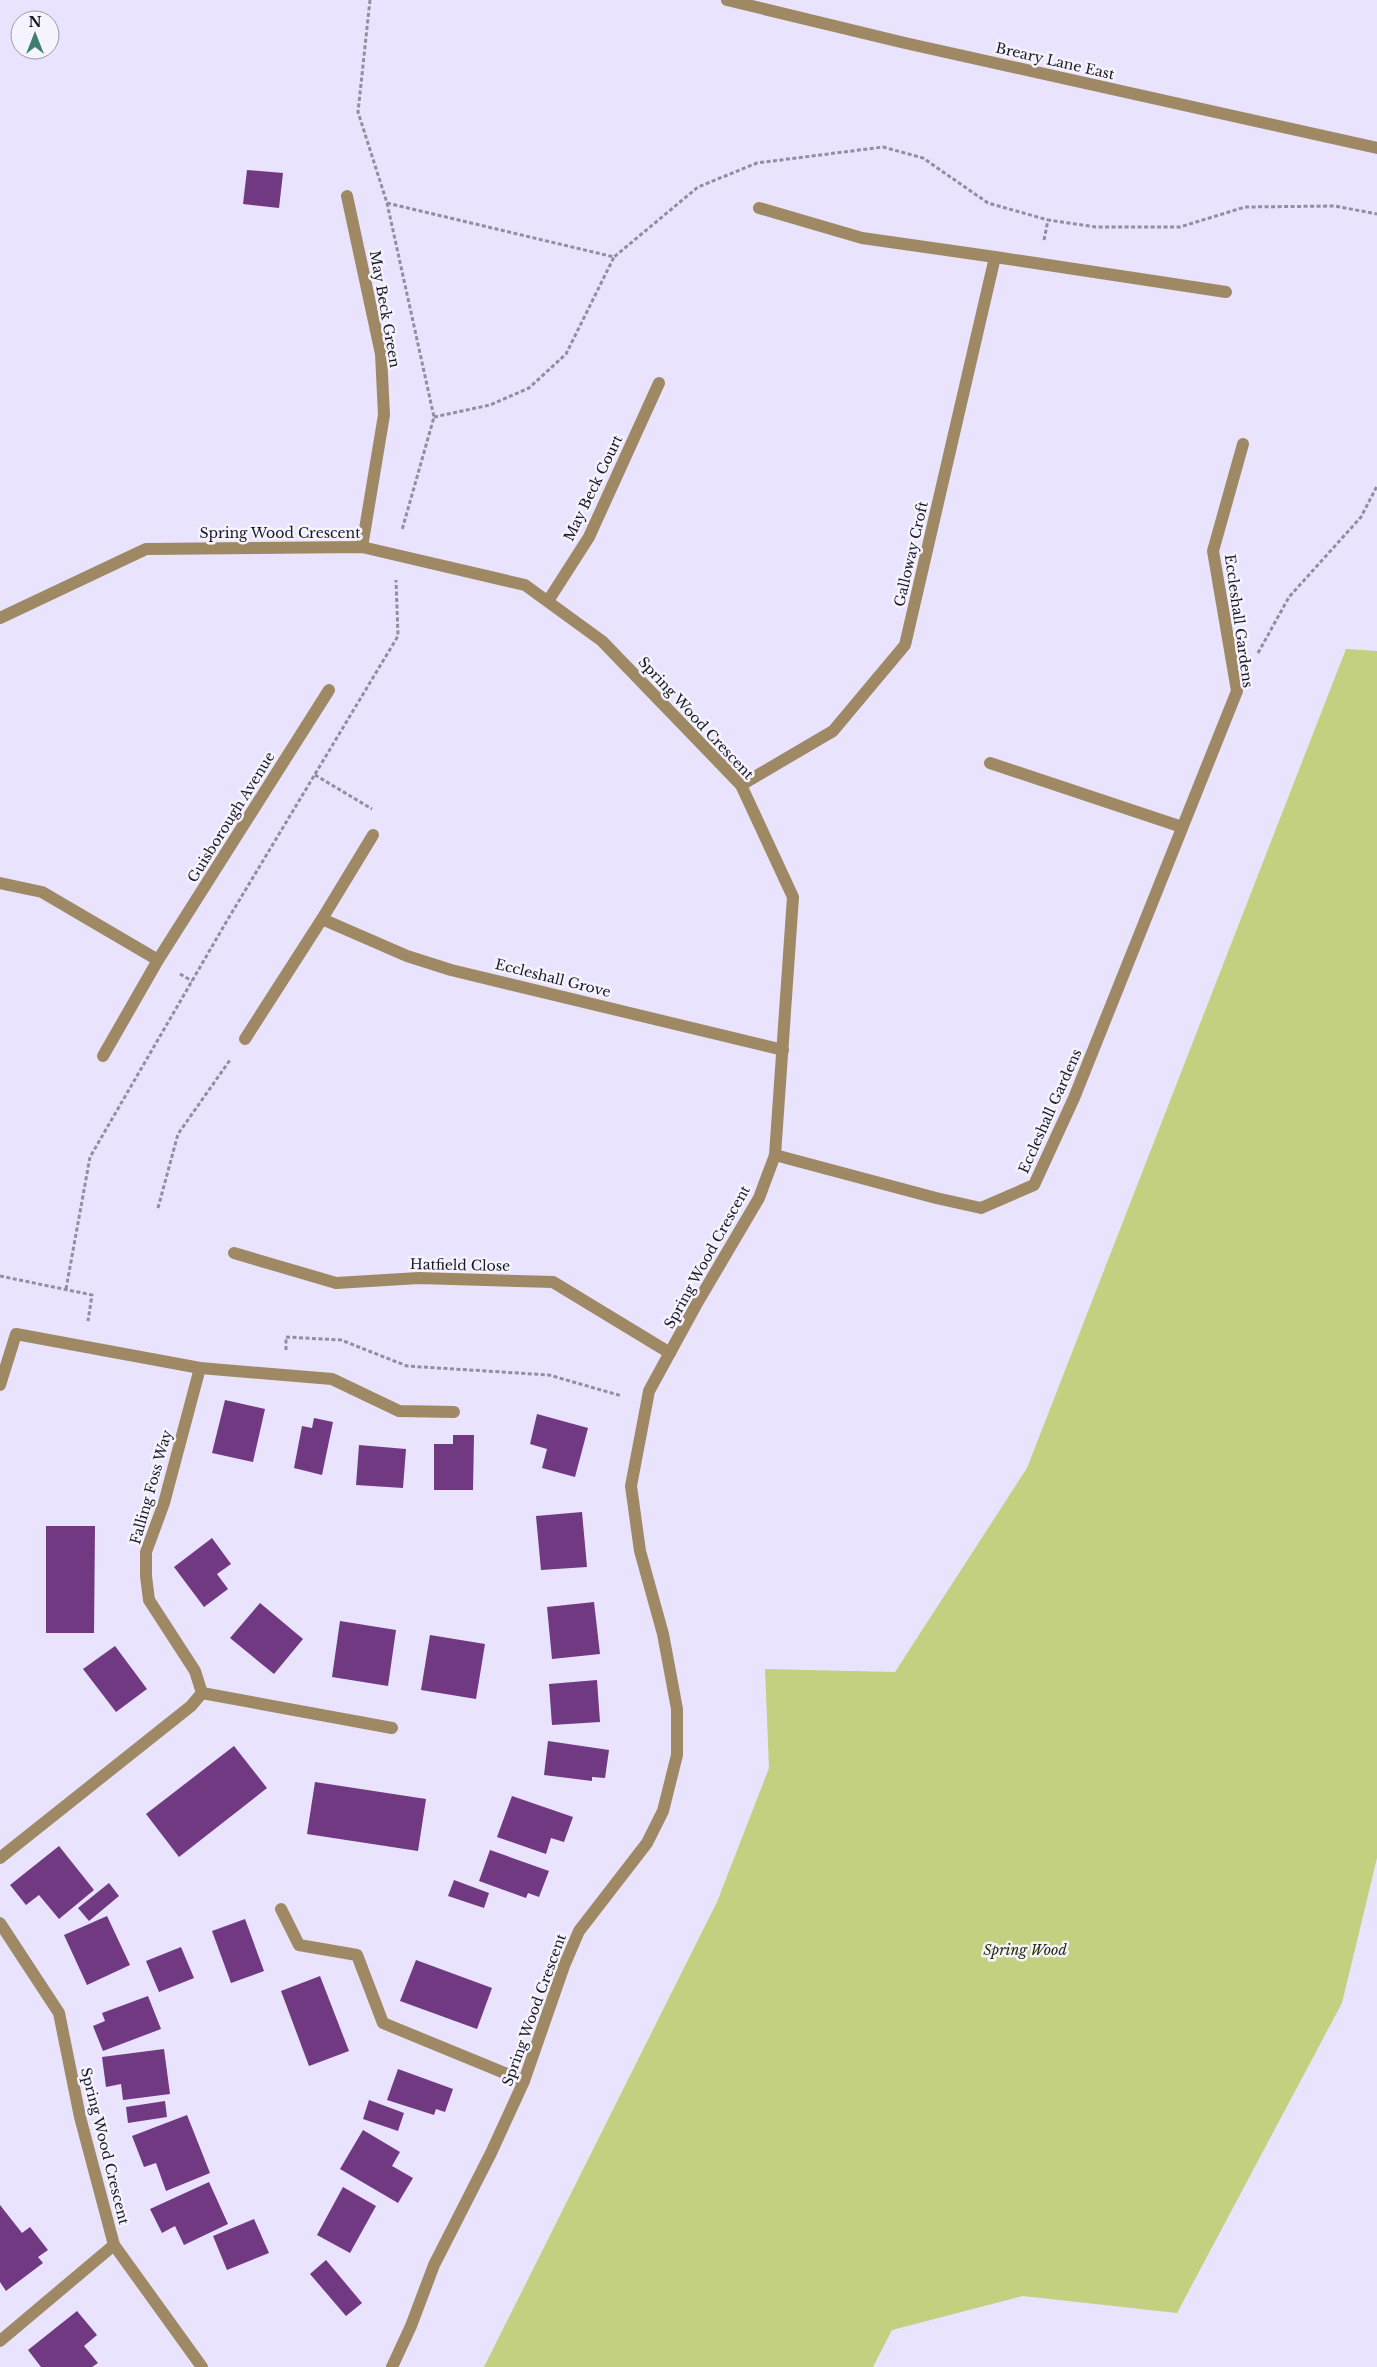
<svg xmlns="http://www.w3.org/2000/svg" width="1377" height="2367" font-family="'Libre Baskerville',serif">
<style>
.green{fill:#c2d07f}
.building{fill:#703982}
.lines{fill:none;stroke-linecap:round;stroke-linejoin:round}
.path{stroke:#928ea1;stroke-width:3;stroke-dasharray:4 2.5;stroke-linecap:butt}
.minor{stroke:#9e8964;stroke-width:12}
.labels{text-anchor:middle;dominant-baseline:central;stroke-width:5;stroke-linejoin:round;paint-order:stroke}
.street-label{font-size:14px;fill:#1a1821;stroke:#f5f3fe}
.park-label{font-size:14px;font-style:italic;fill:#282d01;stroke:#f5f3fe}
</style>
<rect width="100%" height="100%" fill="#e9e3fe"/>
<polygon class="green" points="1346,649 1377,651 1377,1858 1342,2003 1177,2313 1023,2296 892,2330 873,2367 484,2367 717,1902 769,1768 765,1669 895,1672 1027,1468"/>
<g class="building">
<polygon points="247,170 283,173 279,208 243,204"/>
<polygon points="225,1400 265,1409 253,1462 212,1453"/>
<polygon points="537,1414 588,1428 575,1477 542,1468 547,1449 530,1444"/>
<polygon points="314,1418 333,1422 322,1475 294,1468 302,1426 312,1428"/>
<polygon points="453,1435 474,1435 473,1490 434,1490 434,1444 453,1444"/>
<polygon points="359,1445 406,1449 403,1488 356,1485"/>
<polygon points="582,1512 587,1567 541,1570 536,1516"/>
<polygon points="46,1526 95,1526 94,1633 46,1633"/>
<polygon points="212,1538 231,1564 217,1574 228,1589 204,1607 174,1567"/>
<polygon points="594,1602 600,1654 552,1659 547,1607"/>
<polygon points="260,1603 303,1639 274,1674 230,1638"/>
<polygon points="340,1621 396,1630 388,1686 332,1677"/>
<polygon points="430,1635 485,1644 476,1699 421,1690"/>
<polygon points="115,1646 147,1689 116,1712 83,1669"/>
<polygon points="597,1680 600,1722 552,1725 549,1684"/>
<polygon points="548,1741 609,1750 605,1778 592,1777 592,1781 544,1775"/>
<polygon points="234,1746 267,1788 179,1857 146,1814"/>
<polygon points="315,1782 426,1799 418,1851 307,1834"/>
<polygon points="512,1796 573,1817 564,1842 551,1838 546,1854 497,1837"/>
<polygon points="59,1846 94,1890 59,1919 39,1895 26,1905 10,1885"/>
<polygon points="490,1850 549,1871 539,1897 528,1893 526,1898 479,1881"/>
<polygon points="454,1880 489,1893 484,1908 448,1896"/>
<polygon points="109,1883 119,1896 89,1921 78,1908"/>
<polygon points="107,1916 130,1965 87,1985 64,1935"/>
<polygon points="245,1919 264,1971 231,1983 212,1931"/>
<polygon points="181,1947 194,1978 159,1992 146,1961"/>
<polygon points="416,1960 492,1988 477,2029 400,2001"/>
<polygon points="320,1976 349,2051 309,2066 281,1991"/>
<polygon points="148,1996 161,2029 103,2051 93,2026 105,2021 102,2013"/>
<polygon points="164,2049 170,2094 123,2100 121,2084 106,2087 102,2057"/>
<polygon points="398,2069 453,2089 445,2112 436,2109 434,2115 387,2100"/>
<polygon points="369,2100 404,2113 398,2131 363,2119"/>
<polygon points="165,2101 167,2117 128,2123 126,2107"/>
<polygon points="187,2115 210,2173 166,2191 156,2163 144,2167 132,2136"/>
<polygon points="363,2130 400,2152 392,2166 413,2178 398,2203 340,2169"/>
<polygon points="209,2182 228,2224 184,2245 175,2226 162,2233 150,2209"/>
<polygon points="343,2187 376,2206 350,2253 317,2235"/>
<polygon points="0,2205 22,2233 30,2227 48,2250 38,2257 43,2263 6,2291 0,2282"/>
<polygon points="254,2219 269,2253 227,2270 213,2236"/>
<polygon points="326,2260 362,2303 346,2316 310,2274"/>
<polygon points="77,2311 97,2335 84,2346 98,2363 92,2367 41,2367 28,2350"/>
</g>
<g class="lines">
<g class="path">
<polyline points="370,0 358,112 387,203 434,417 402,530"/>
<polyline points="387,203 614,257 698,187 757,163 883,147 923,158 988,203 1048,220"/>
<polyline points="1044,240 1048,220 1096,227 1180,227 1245,207 1335,206 1377,214"/>
<polyline points="434,417 490,405 529,388 566,354 614,257"/>
<polyline points="1258,653 1289,597 1361,517 1377,486"/>
<polyline points="315,775 372,809"/>
<polyline points="180,974 192,981"/>
<polyline points="158,1208 178,1134 230,1060"/>
<polyline points="0,1276 92,1295 88,1321"/>
<polyline points="66,1289 90,1157 225,924 398,636 396,580"/>
<polyline points="286,1350 286,1337 341,1340 407,1366 549,1375 622,1396"/>
</g>
<g class="minor">
<polyline points="727,0 905,43 1377,148"/>
<polyline points="347,196 381,354 384,415 362,547"/>
<polyline points="995,257 1226,292"/>
<polyline points="548,601 589,537 659,383"/>
<polyline points="0,618 146,549 362,547 525,585 602,641 741,785 793,897 775,1155 759,1198 696,1305 649,1391 631,1486 640,1551 663,1634 677,1709 677,1755 663,1811 647,1843 579,1931 564,1966 524,2081 491,2153 434,2265 411,2326 392,2367"/>
<polyline points="990,763 1182,827"/>
<polyline points="741,785 833,731 905,645 995,257 862,238 759,208"/>
<polyline points="0,883 42,892 158,960"/>
<polyline points="322,919 373,835"/>
<polyline points="245,1039 322,919 407,956 451,970 783,1050"/>
<polyline points="103,1056 158,960 329,690"/>
<polyline points="775,1155 936,1198 981,1208 1034,1185 1074,1098 1237,691 1213,551 1243,444"/>
<polyline points="234,1253 336,1283 419,1278 553,1282 670,1353"/>
<polyline points="0,1385 16,1334 200,1368 332,1379 399,1411 454,1412"/>
<polyline points="202,1693 392,1728"/>
<polyline points="0,1858 191,1706 202,1693 195,1671 149,1600 146,1576 146,1552 164,1503 200,1368"/>
<polyline points="281,1909 299,1945 357,1955 383,2023 524,2081"/>
<polyline points="0,1923 59,2013 80,2117 114,2245 202,2367"/>
<polyline points="0,2341 114,2245"/>
</g>
</g>
<g class="labels">
<g class="street-label">
<text transform="translate(1055 61) rotate(13)">Breary Lane East</text>
<text transform="translate(385 309) rotate(80)">May Beck Green</text>
<text transform="translate(593 488) rotate(-64)">May Beck Court</text>
<text x="280" y="533">Spring Wood Crescent</text>
<text transform="translate(911 554) rotate(-77)">Galloway Croft</text>
<text transform="translate(1239 621) rotate(82)">Eccleshall Gardens</text>
<text transform="translate(696 718) rotate(47)">Spring Wood Crescent</text>
<text transform="translate(231 817) rotate(-58)">Guisborough Avenue</text>
<text transform="translate(553 978) rotate(14)">Eccleshall Grove</text>
<text transform="translate(1050 1111) rotate(-66)">Eccleshall Gardens</text>
<text transform="translate(707 1257) rotate(-61)">Spring Wood Crescent</text>
<text transform="translate(460 1265) rotate(1)">Hatfield Close</text>
<text transform="translate(151 1487) rotate(-74)">Falling Foss Way</text>
<text transform="translate(534 2010) rotate(-70)">Spring Wood Crescent</text>
<text transform="translate(105 2146) rotate(76)">Spring Wood Crescent</text>
</g>
<g class="park-label">
<text x="1025" y="1950">Spring Wood</text>
</g>
</g>
<g transform="translate(35 35)"><circle r="24" fill="#f5f3fe" stroke="#9d9ba6"/>
<path d="M0-4L9 19L0 12L-9 19Z" fill="#3e7f6f"/>
<text y="-8" font-size="14" font-weight="bold" text-anchor="middle" fill="#1a1821">N</text>
</g>
</svg>
